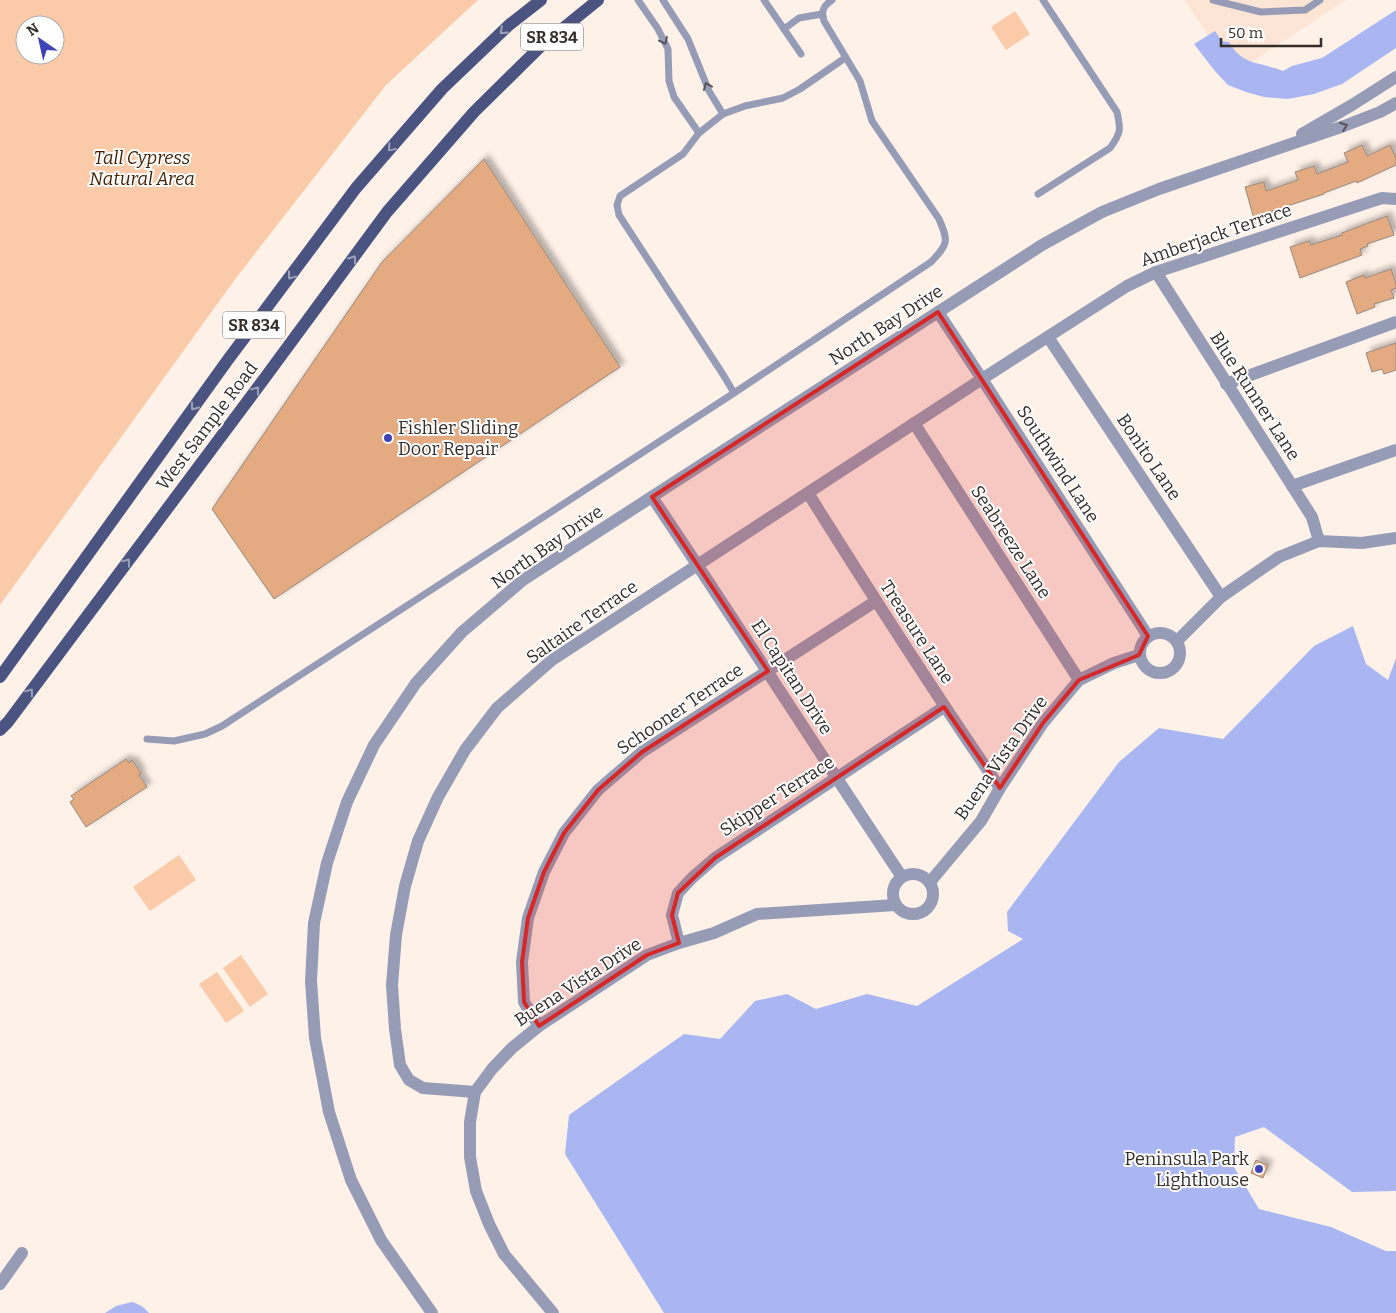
<svg xmlns="http://www.w3.org/2000/svg" width="1396" height="1313" font-family="Bitter,serif">
<style>
.built{fill:#fde5d5}
.green{fill:#fbcaa9;fill-rule:evenodd}
.water{fill:#a9b6f2}
.building{fill:#e4aa82;stroke:#97887d;filter:url(#shadow)}
.lines{fill:none;stroke-linecap:round;stroke-linejoin:round}
.lane{stroke:#969cb6;stroke-width:7}
.street{stroke:#969cb6;stroke-width:12}
.primary{stroke:#4b5481;stroke-width:12}
.oneway{stroke:#9ca1ba}
.oneway2{stroke:#56545b}
.marked{fill:#d62828;fill-opacity:0.2;stroke:#d62828;stroke-width:4;stroke-linejoin:round}
.poi-dot{fill:#3e43b8;stroke:#fff;stroke-width:2}
.labels{text-anchor:middle;dominant-baseline:central;stroke-width:4;stroke-linejoin:round;paint-order:stroke}
.shield{fill:#fff;stroke:#716d6a;stroke-width:1}
.shield-label{font-size:16px;font-weight:bold;fill:#342e2a}
.park-label{font-size:18px;font-style:italic;fill:#452001;stroke:#fff}
.street-label{font-size:18px;fill:#342e2a;stroke:#fff}
.poi-label{font-size:18px;fill:#342e2a;stroke:#fff;text-anchor:start}
</style>
<defs>
<filter id="shadow"><feDropShadow dx="4.5" dy="-4.5" stdDeviation="2.5" flood-color="#0004"/></filter>
</defs>
<rect width="100%" height="100%" fill="#fef1e8"/>
<polygon class="built" points="1185,0 1346,0 1233,74"/>
<g class="green">
<path d="M0,0H478L386,85L236,278L0,605ZM25,25H55V55H25Z"/>
<polygon points="1015,11 1030,34 1006,50 991,27"/>
<polygon points="179,855 196,880 150,911 133,887"/>
<polygon points="241,955 268,994 250,1007 223,968"/>
<polygon points="217,972 244,1011 226,1023 199,984"/>
</g>
<g class="water">
<path d="M1396,10V48L1342,84L1314,94L1288,99L1264,97L1246,92L1228,85L1214,70L1194,44L1215,31L1222,41L1229,42C1242,66 1262,62 1283,71L1292,66L1322,58Z"/>
<polygon points="1353,626 1366,664 1388,680 1396,658 1396,1191 1352,1192 1264,1127 1235,1137 1234,1167 1259,1209 1331,1227 1386,1251 1396,1251 1396,1313 664,1313 565,1154 569,1115 684,1034 720,1039 755,1001 787,994 816,1009 867,994 917,1006 1023,939 1008,931 1007,912 1119,762 1159,728 1223,739 1314,646"/>
<path d="M132,1302C139,1304 144,1307 149,1313H105L116,1306Z"/>
</g>
<g class="building">
<polygon points="1362,145 1367,156 1390,145 1396,158 1396,165 1357,183 1356,181 1324,193 1324,194 1272,211 1273,213 1254,219 1245,187 1264,182 1266,191 1298,180 1295,172 1314,166 1317,174 1348,162 1344,153"/>
<polygon points="484,159 620,367 274,599 212,509 382,262"/>
<polygon points="1387,216 1394,235 1367,244 1368,246 1360,249 1362,255 1300,278 1290,247 1309,241 1311,245 1342,235 1342,233"/>
<polygon points="1391,269 1396,284 1396,288 1391,290 1394,298 1374,304 1375,307 1357,314 1346,282 1364,275 1365,278"/>
<polygon points="1396,343 1396,370 1384,374 1382,369 1372,372 1366,353"/>
<polygon points="126,759 129,763 132,760 141,773 139,775 147,787 86,827 70,802 74,799 71,796"/>
<polygon points="1256,1160 1268,1165 1263,1178 1251,1173"/>
</g>
<g class="lines">
<g class="lane">
<polyline points="638,0 658,29 668,49 669,81 674,97 699,133"/>
<polyline points="663,0 688,39 709,91 723,114"/>
<polyline points="764,0 784,29"/>
<polyline points="1213,0 1261,12 1305,10 1320,0"/>
<polyline points="801,54 784,29 799,18 822,14"/>
<path d="M1038,194L1110,148C1121,133 1121,130 1117,112L1043,0"/>
<polyline points="734,393 724,376 619,215 617,205 620,196 683,154 699,133 723,114 745,106 783,98 800,89 845,58"/>
<path d="M147,739L174,741L205,734L222,726L734,393L931,262C948,244 949,242 939,219L872,121L860,81L824,21C821,11 823,6 832,0"/>
</g>
<g class="street">
<polyline points="1302,134 1352,105 1396,77"/>
<polyline points="1156,272 1312,517 1319,541"/>
<polyline points="938,312 982,379 1148,636"/>
<polyline points="1048,337 1221,597"/>
<polyline points="1226,384 1396,322"/>
<polyline points="914,423 1079,680"/>
<polyline points="1292,486 1396,450"/>
<path d="M808,493C870,592 933,691 1000,788"/>
<path d="M652,497C737,623 818,751 902,877"/>
<circle cx="1160" cy="653" r="20"/>
<polyline points="1177,641 1221,597 1279,557 1319,541 1362,543 1396,538"/>
<circle cx="913" cy="894" r="20"/>
<polyline points="930,882 981,821 1000,788 1043,723 1079,680 1114,663 1139,655"/>
<polyline points="679,943 672,915 678,893 692,878 715,858 944,707"/>
<polyline points="539,1026 524,1002 522,962 528,918 544,872 564,833 598,790 642,752 876,601"/>
<polyline points="475,1092 423,1088 409,1080 400,1065 395,1029 392,985 396,935 405,886 418,841 438,797 465,750 497,708 552,660 982,379 1127,286 1156,272 1382,198 1396,199"/>
<polyline points="0,1284 22,1253"/>
<polyline points="432,1313 381,1240 351,1180 329,1112 315,1038 311,981 314,923 327,863 347,802 374,745 416,683 462,632 523,580 1042,245 1102,212 1159,189 1344,126 1380,112 1396,103"/>
<polyline points="553,1313 504,1254 489,1224 476,1191 470,1157 470,1122 475,1092 492,1069 512,1048 539,1026 647,955 679,943 714,933 757,914 895,905"/>
</g>
<g class="primary">
<polyline points="0,677 227,361 356,188 442,89 509,25 541,0"/>
<polyline points="0,730 8,722 264,379 387,212 474,112 540,47 598,0"/>
</g>
</g>
<defs><path id="oneway-chevron" d="M-2-3.5L2.5 0L-2 3.5" fill="none" stroke-width="1.6" stroke-linecap="round" stroke-linejoin="round" transform="scale(1.25)"/></defs>
<g class="oneway">
<use href="#oneway-chevron" transform="translate(503 31) rotate(137)"/>
<use href="#oneway-chevron" transform="translate(391 148) rotate(131)"/>
<use href="#oneway-chevron" transform="translate(353 259) rotate(-54)"/>
<use href="#oneway-chevron" transform="translate(291 276) rotate(127)"/>
<use href="#oneway-chevron" transform="translate(256 390) rotate(-53)"/>
<use href="#oneway-chevron" transform="translate(194 407) rotate(126)"/>
<use href="#oneway-chevron" transform="translate(127 562) rotate(-53)"/>
<use href="#oneway-chevron" transform="translate(30 692) rotate(-53)"/>
</g>
<g class="oneway2">
<use href="#oneway-chevron" transform="translate(664 41) rotate(65)"/>
<use href="#oneway-chevron" transform="translate(707 86) rotate(-113)"/>
<use href="#oneway-chevron" transform="translate(1344 126) rotate(-20)"/>
</g>
<path class="marked" d="M938,312L1148,636L1139,655L1079,680L1043,723L1000,788L944,707L715,858L678,893L672,915L679,943L647,955L539,1026L524,1002L522,962L528,918L544,872L564,833L598,790L642,752L768,671L652,497Z"/>
<g class="poi-dot">
<circle cx="388" cy="438" r="5"/>
<circle cx="1259" cy="1169" r="5"/>
</g>
<g class="labels">
<g class="shield">
<rect x="521" y="23.5" width="62" height="27" rx="4"/>
<rect x="223" y="311.5" width="62" height="27" rx="4"/>
</g>
<g class="shield-label">
<text x="552" y="37">SR 834</text>
<text x="254" y="325">SR 834</text>
</g>
<g class="park-label">
<text x="142" y="158">Tall Cypress<tspan x="142" dy="21">Natural Area</tspan></text>
</g>
<g class="street-label">
<text transform="translate(1216 235) rotate(-19)">Amberjack Terrace</text>
<text transform="translate(886 325) rotate(-33)">North Bay Drive</text>
<text transform="translate(1255 396) rotate(57)">Blue Runner Lane</text>
<text transform="translate(207 426) rotate(-53)">West Sample Road</text>
<text transform="translate(1149 457) rotate(56)">Bonito Lane</text>
<text transform="translate(1058 464) rotate(57)">Southwind Lane</text>
<text transform="translate(1011 542) rotate(57)">Seabreeze Lane</text>
<text transform="translate(547 547) rotate(-35)">North Bay Drive</text>
<text transform="translate(582 622) rotate(-35)">Saltaire Terrace</text>
<text transform="translate(917 632) rotate(57)">Treasure Lane</text>
<text transform="translate(792 677) rotate(57)">El Capitan Drive</text>
<text transform="translate(680 709) rotate(-34)">Schooner Terrace</text>
<text transform="translate(1001 758) rotate(-55)">Buena Vista Drive</text>
<text transform="translate(777 796) rotate(-33)">Skipper Terrace</text>
<text transform="translate(578 982) rotate(-33)">Buena Vista Drive</text>
</g>
<g class="poi-label">
<text x="398" y="428">Fishler Sliding<tspan x="398" dy="21">Door Repair</tspan></text>
<text x="1249" y="1159" text-anchor="end">Peninsula Park<tspan x="1249" dy="21">Lighthouse</tspan></text>
</g>
</g>
<g transform="translate(40 40) rotate(326)"><circle r="24" fill="#ffffff" stroke="#aeabaa"/>
<path d="M0-4L9 19L0 12L-9 19Z" fill="#3e43b8"/>
<text y="-8" font-size="14" font-weight="bold" text-anchor="middle" fill="#342e2a">N</text>
</g>
<path d="M1221 38v8h100v-8" fill="none" stroke="#342e2a" stroke-width="2.5"/>
<text x="1228" y="38" font-size="15" fill="#342e2a" stroke="#ffffff" stroke-width="4" paint-order="stroke">50 m</text>
</svg>
